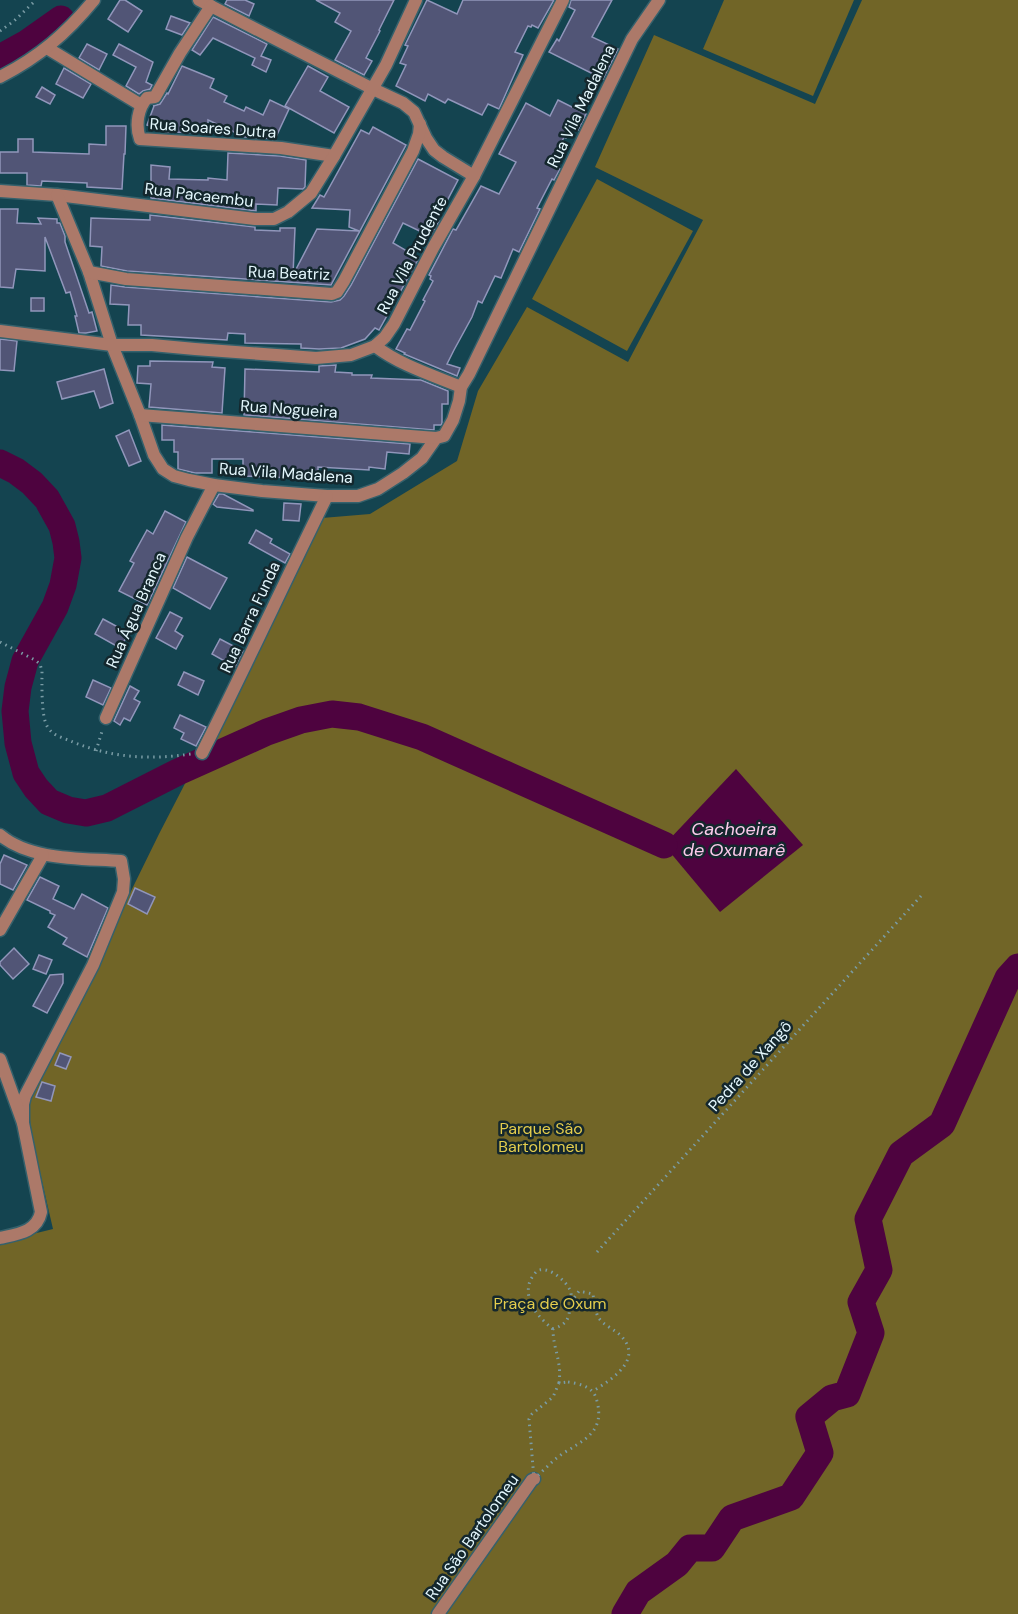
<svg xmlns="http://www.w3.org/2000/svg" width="1018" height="1614" font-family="'DM Sans',sans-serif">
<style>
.green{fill:#716527}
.water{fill:#4e033f}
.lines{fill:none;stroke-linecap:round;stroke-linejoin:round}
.river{stroke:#4e033f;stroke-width:27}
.building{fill:#515576;stroke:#9196bb;stroke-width:1.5}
.street-casing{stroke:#35616c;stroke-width:15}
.path{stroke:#7a9ca5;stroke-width:3;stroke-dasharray:1.5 4.5;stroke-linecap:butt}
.street{stroke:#ac7969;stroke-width:12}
.labels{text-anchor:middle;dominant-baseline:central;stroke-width:5;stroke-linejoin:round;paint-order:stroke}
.street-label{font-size:16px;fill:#e4f7fd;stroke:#14272d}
.park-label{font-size:16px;fill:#e4cd4d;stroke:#14272d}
.water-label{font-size:18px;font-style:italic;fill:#fdcaec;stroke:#14272d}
</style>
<rect width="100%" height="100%" fill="#144450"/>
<g class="green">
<polygon points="724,0 854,0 813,96 703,49"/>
<polygon points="862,0 1018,0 1018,1614 0,1614 0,1242 53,1229 28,1121 27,1108 31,1095 159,834 322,518 370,514 457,461 478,391 527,307 628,362 703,220 595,167 654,35 815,104"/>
<polygon points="597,179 693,231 627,351 532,299"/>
</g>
<polygon class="water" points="736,769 803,845 720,912 664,845"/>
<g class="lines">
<g class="river">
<polyline points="0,58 27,43 61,19"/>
<polyline points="0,463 16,471 32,483 47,499 62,526 66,542 68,558 63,585 55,607 25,661 18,687 15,711 18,743 26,773 36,788 49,802 68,810 86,813 107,808 178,772 267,732 301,720 332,714 359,717 422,737 664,845"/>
<polyline points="625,1614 638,1592 677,1564 690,1548 712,1548 732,1518 791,1497 820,1453 809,1417 832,1398 847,1394 871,1333 861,1302 879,1270 868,1219 901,1154 942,1124 1008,978 1018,967"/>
</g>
</g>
<g class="building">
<polygon points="120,0 125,0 142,11 128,32 108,19"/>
<polygon points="227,0 245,0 254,4 249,16 225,4"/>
<polygon points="316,0 394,0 379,30 380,31 366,58 372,61 364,75 335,60 351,31 335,22 340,13"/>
<polygon points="427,0 457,14 463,0 554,0 538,28 532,25 531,27 528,26 515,52 523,55 499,109 488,104 482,115 448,99 445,103 428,94 425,101 396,86 406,65 400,63 408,46 405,45"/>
<polygon points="571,0 612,0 592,37 618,49 603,79 549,52 557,39 559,41 575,10 569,7"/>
<polygon points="171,16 190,23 182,35 166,29"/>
<polygon points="213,17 267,44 261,56 271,60 266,72 252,65 255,58 213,38 200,55 192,50"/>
<polygon points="87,44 107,54 99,70 79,58"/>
<polygon points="119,44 153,62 146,82 152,85 150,89 143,91 139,94 126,86 136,67 113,55"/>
<polygon points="182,66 214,79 210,88 227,96 224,102 244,111 246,107 263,115 270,100 289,109 275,139 245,137 208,120 208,133 166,132 147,125 154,106 153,106 160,104 167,93 168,94"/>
<polygon points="308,66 328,77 320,91 349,107 334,133 285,106"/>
<polygon points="64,68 91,84 83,98 56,84"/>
<polygon points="42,87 55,95 50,104 36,97"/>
<polygon points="558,100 586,114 578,130 571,127 566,138 564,137 552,164 560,169 554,180 552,179 537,208 540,209 519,252 513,249 501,278 495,276 482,303 478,301 472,317 454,350 447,364 460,368 457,376 404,354 405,353 396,349 407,329 410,330 425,301 423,300 433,281 430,279 431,276 429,275 453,229 456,230 481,186 499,194 516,162 499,154 526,103 550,116"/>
<polygon points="106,126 126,126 125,154 124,154 122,189 87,187 87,183 42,181 41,186 27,185 27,173 0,173 0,152 18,152 18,139 33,139 33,152 89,154 89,144 106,145"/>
<polygon points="373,127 406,145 331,285 127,271 101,266 102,247 90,246 91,218 150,220 150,215 255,227 255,230 280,231 280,228 295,228 293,275 317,229 359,231 349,227 350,210 312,208 320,195 324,197 361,130 369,134"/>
<polygon points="228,153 280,156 306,160 305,187 303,189 278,188 277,205 256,204 256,211 151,198 151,165 170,167 169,179 208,180 208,178 227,180"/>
<polygon points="418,159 458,180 437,220 439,221 430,236 403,223 393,243 419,258 379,330 375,328 365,339 341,348 319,349 301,348 301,344 245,343 245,334 228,333 227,340 141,335 141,325 128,325 129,305 110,304 111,285 125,287 331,302 340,300 344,296 351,285"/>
<polygon points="0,209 18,209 17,223 41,224 38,218 57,219 57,223 60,223 65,236 65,242 89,313 92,312 97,331 86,333 79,333 75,316 77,316 70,292 66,293 45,237 45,271 16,269 13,288 0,287"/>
<rect x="31" y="298" width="13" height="13"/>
<polygon points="0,339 17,341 14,371 0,370"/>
<polygon points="150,361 213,362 212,367 225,368 222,413 149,407 151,384 137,383 138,366 150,366"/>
<polygon points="336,365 335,372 352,373 352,375 372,375 371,378 421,380 448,391 448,404 442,404 442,423 441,425 434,425 434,430 244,415 245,369 319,372 319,366"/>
<polygon points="104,369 113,403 100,408 94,391 62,399 57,382"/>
<polygon points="162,425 410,444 409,454 387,452 385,469 369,467 369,470 318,467 318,479 309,480 296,480 296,478 243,476 243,459 212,459 212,473 195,473 178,469 178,452 174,452 174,440 162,440"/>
<polygon points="129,430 141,461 129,466 116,436"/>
<polygon points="219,494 223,494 253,510 253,511 217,507 213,504"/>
<polygon points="284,503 301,504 299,521 283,520"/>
<polygon points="165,511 186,522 147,605 119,591 134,563 130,561 147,530 153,534"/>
<polygon points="256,530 272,539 270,543 290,554 285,563 249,543"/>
<polygon points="187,557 227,578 210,609 173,588"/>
<polygon points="170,612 182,618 175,631 183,636 176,649 156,638"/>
<polygon points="103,619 129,633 120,648 95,634"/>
<polygon points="220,639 243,651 235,667 212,654"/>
<polygon points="184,672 204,681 198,695 178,685"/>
<polygon points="93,680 111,688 103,705 86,697"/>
<polygon points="130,686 139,691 134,699 140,702 130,721 124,718 120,725 114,721"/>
<polygon points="180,715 206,727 196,746 181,739 184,733 174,728"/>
<polygon points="4,855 27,865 13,890 0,884 0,864"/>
<polygon points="40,877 59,886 53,899 74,909 82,894 108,908 87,957 63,944 67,938 48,927 55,915 50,913 50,911 27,900"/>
<polygon points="135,888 155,897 147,914 128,904"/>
<polygon points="14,948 29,964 13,979 0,965 0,962"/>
<polygon points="39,955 52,960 46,974 33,969"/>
<polygon points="63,974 63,983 47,1013 33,1006 50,975"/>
<polygon points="60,1053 71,1057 66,1069 55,1065"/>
<polygon points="42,1082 55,1086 51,1101 36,1097"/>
</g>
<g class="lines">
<defs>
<g id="street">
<polyline points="199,0 373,89 403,103 414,112 426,138 434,150 443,157 474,176"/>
<path d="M211,6L180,53L155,97L147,98C138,108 135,125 140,139L281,148L334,156"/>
<polyline points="47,48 141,105"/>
<path d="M0,77C39,57 66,34 94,0"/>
<polyline points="0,191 57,195 255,219 274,219 288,212 311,193 334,156 386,65 416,0"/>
<polyline points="57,195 89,272 112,345 140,415 154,455 163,469 174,476 189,480 214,485 262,491 327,496 358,496 378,489 403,473 422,458 436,438 444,436 453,420 459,401 461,387 469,374 632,39 659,0"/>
<polyline points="89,272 126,279 332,294 337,292 344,281 413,151 419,134 420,124"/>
<polyline points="0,331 112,345 152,345 195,349 316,358 351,355 375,346 385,337 394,324 433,248 474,176 563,0"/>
<path d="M375,346C400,365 432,375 461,387"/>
<polyline points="140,415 436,438"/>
<polyline points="106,718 187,537 214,485"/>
<path d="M202,753C245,668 285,581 327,496"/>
<path d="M0,835C31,861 82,858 121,861L124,879L123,892L93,965L25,1096L23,1104V1123"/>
<polyline points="0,930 43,855"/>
<path d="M0,1059L23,1123L41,1212C37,1232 18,1234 0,1238"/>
<polyline points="438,1614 532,1480 534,1479"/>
</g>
</defs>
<use href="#street" class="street-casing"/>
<g class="path">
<polyline points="0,31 14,21 36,0"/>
<path d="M0,642L35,660L40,664L42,671C42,684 41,715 47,726C52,736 64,738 73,742C113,758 149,760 191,754"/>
<polyline points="96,751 103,728"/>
<polyline points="597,1252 921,896"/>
<path d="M553,1329C539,1318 523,1301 530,1281C532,1277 535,1272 539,1270C550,1267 566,1281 570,1290C572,1294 571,1299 570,1304"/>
<path d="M568,1382C581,1384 594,1387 597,1401C605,1432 584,1440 562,1454C552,1461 543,1471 534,1479L529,1419L532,1414L553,1397L559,1383Z"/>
<path d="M559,1383C562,1361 553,1349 553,1329C565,1325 571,1319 569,1305L579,1291L593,1294C594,1301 595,1310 598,1317C603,1325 614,1329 620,1335C645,1359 611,1380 593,1391"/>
</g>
<use href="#street" class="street"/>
</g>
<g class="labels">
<g class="street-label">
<text transform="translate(581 106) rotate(-64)">Rua Vila Madalena</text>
<text transform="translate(213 128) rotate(4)">Rua Soares Dutra</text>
<text transform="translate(199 195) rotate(7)">Rua Pacaembu</text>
<text transform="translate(412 255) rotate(-62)">Rua Vila Prudente</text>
<text transform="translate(289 273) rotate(2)">Rua Beatriz</text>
<text transform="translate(289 409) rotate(4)">Rua Nogueira</text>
<text transform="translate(286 473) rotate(4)">Rua Vila Madalena</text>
<text transform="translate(136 610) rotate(-66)">Rua Água Branca</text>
<text transform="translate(250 617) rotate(-65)">Rua Barra Funda</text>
<text transform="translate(750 1066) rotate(-48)">Pedra de Xangô</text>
<text transform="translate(472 1537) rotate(-55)">Rua São Bartolomeu</text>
</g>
<g class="park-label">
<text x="541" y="1128">Parque São<tspan x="541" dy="18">Bartolomeu</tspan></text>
<text x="550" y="1303">Praça de Oxum</text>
</g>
<g class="water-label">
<text x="734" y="829">Cachoeira<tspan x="734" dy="21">de Oxumarê</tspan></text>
</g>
</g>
</svg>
